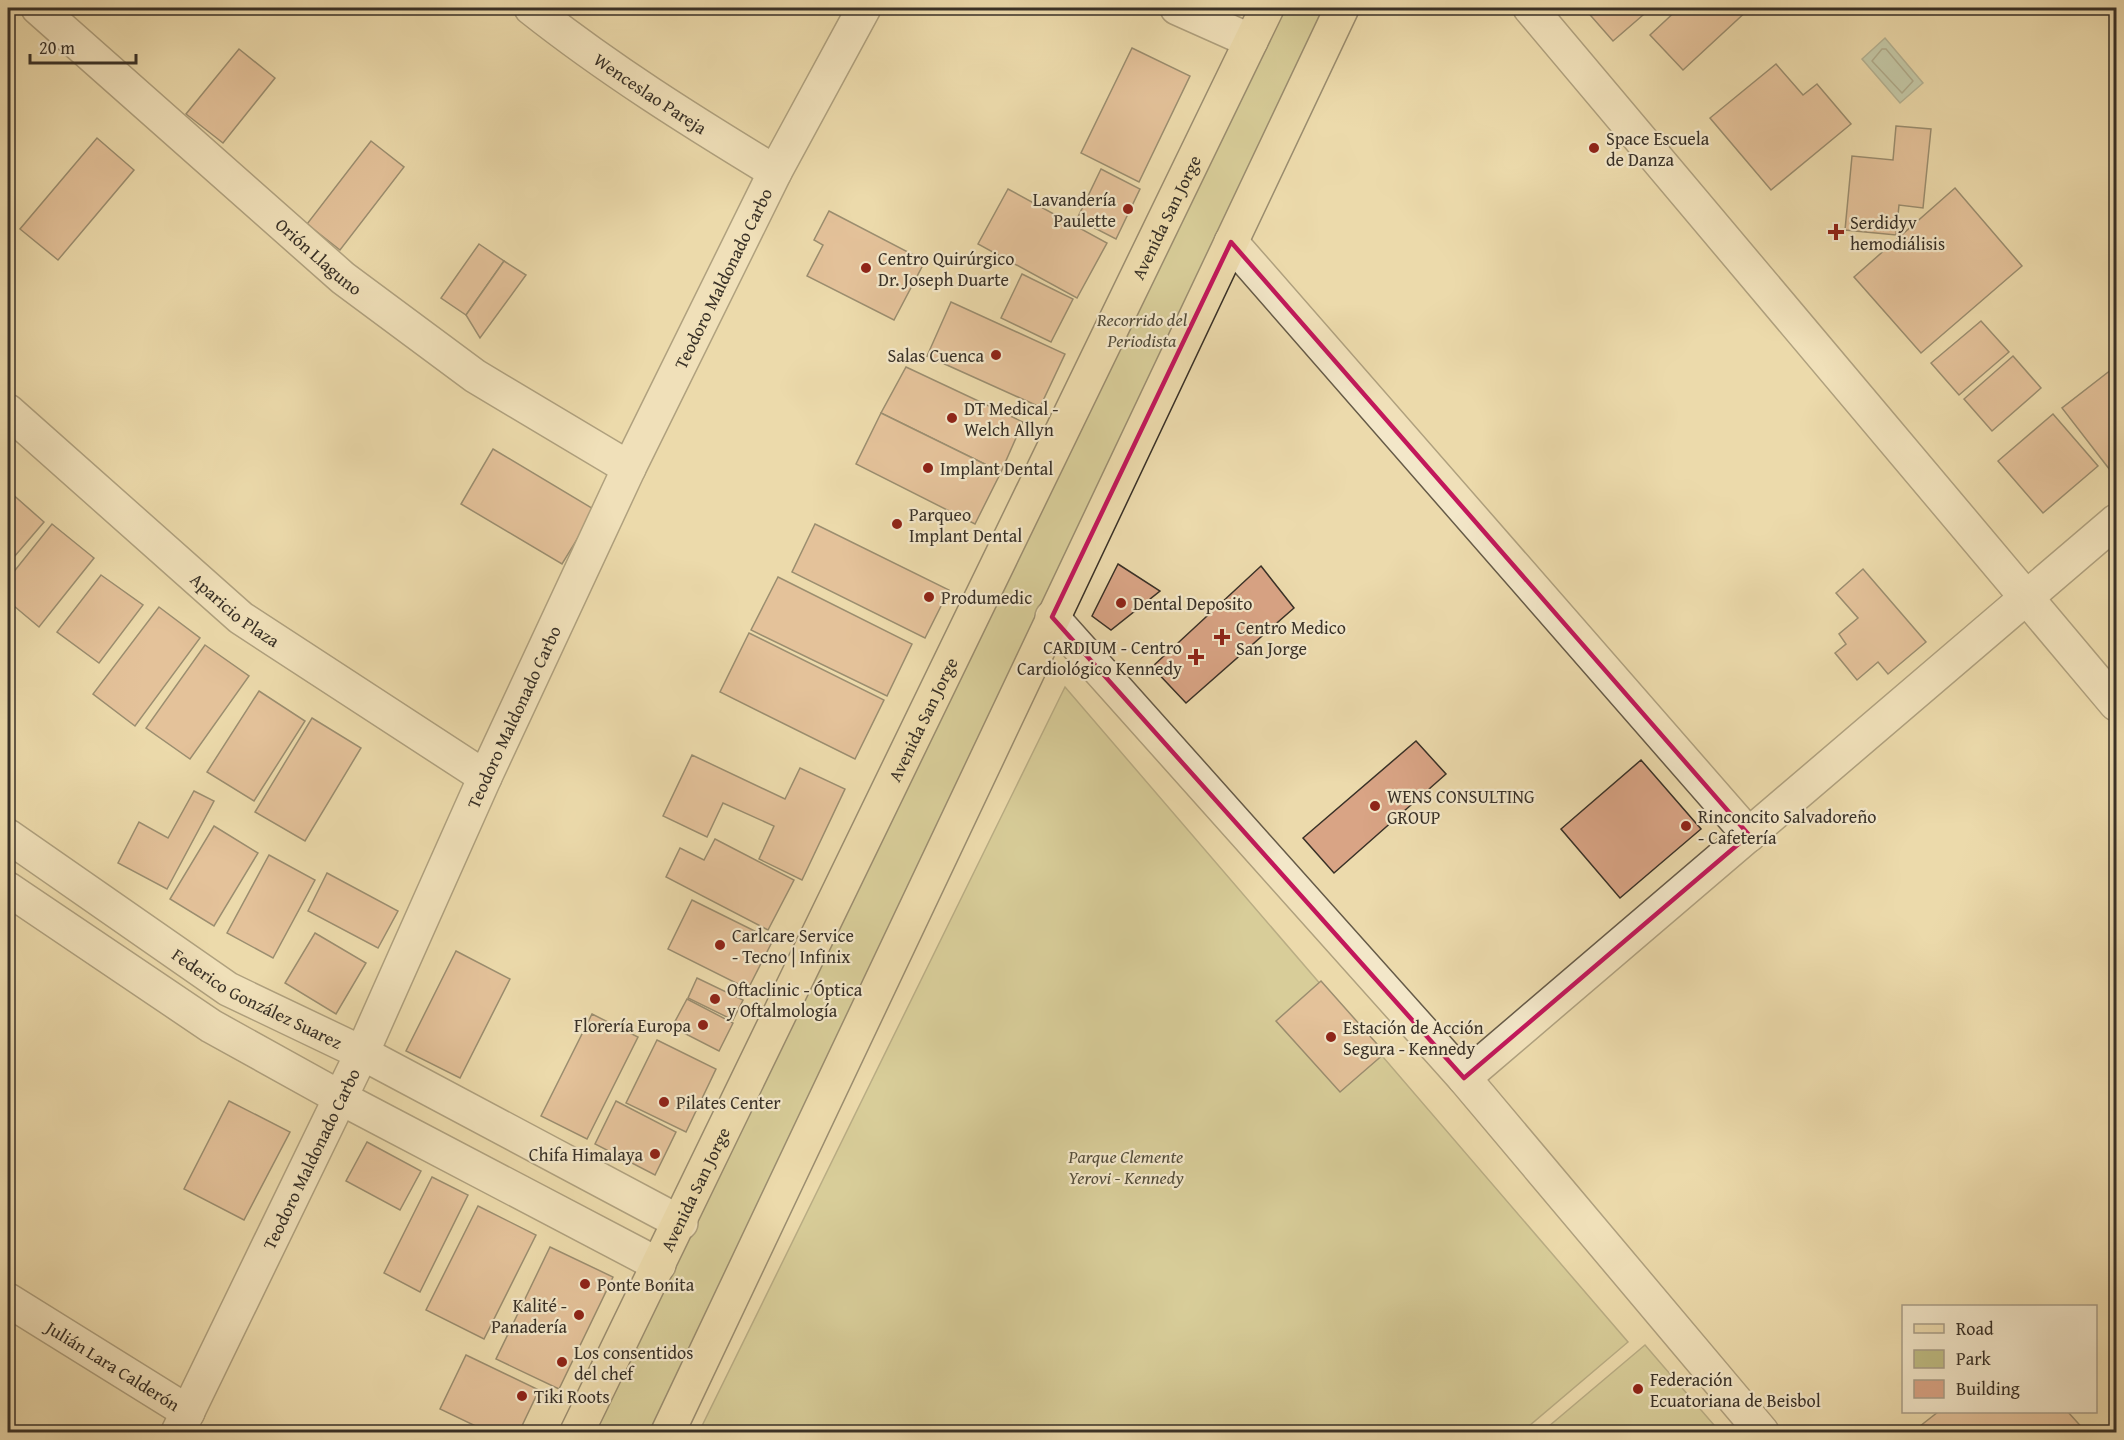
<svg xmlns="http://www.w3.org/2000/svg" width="2124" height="1440" font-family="'Gentium Book Plus',serif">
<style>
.green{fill:#bfbd84;stroke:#7c7756;stroke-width:1.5}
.water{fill:#99baab;stroke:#738376;stroke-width:1.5}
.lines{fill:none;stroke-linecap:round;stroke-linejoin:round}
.shore{stroke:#697669;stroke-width:1.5}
.building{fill:#d9a485;stroke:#393127;stroke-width:1.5}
.street-casing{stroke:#665b48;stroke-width:36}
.primary-casing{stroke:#393127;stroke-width:36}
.street{stroke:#f3e7c9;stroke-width:33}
.primary{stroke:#ecdaac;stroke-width:33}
.marked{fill:none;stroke:#c2185b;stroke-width:4.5;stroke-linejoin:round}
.poi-dot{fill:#8f2418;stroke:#f3e7c9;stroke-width:2}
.labels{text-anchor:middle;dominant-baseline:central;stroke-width:4.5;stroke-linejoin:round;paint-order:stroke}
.street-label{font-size:18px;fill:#393127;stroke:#f3e7c9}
.poi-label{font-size:18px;fill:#393127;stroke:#f3e7c9;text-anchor:start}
.park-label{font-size:18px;font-style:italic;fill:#544d3a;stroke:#f3e7c9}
</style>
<rect width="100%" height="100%" fill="#ecdaac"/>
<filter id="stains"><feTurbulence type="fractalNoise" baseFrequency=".00333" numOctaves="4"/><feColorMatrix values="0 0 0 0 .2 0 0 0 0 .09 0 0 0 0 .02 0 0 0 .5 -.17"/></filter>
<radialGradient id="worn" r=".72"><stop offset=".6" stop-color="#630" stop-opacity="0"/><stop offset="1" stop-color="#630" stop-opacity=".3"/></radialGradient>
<g class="green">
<polygon points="1267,8 1342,8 668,1432 577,1432"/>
<polygon points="1065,687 1628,1342 1522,1432 699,1432"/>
<polygon points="1645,1345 1720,1432 1542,1432"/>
</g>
<polygon class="water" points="1885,38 1923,83 1900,103 1862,59"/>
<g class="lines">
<polygon class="shore" points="1882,49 1886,49 1913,81 1902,93 1872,61"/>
</g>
<g class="building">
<polygon points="1584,8 1648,8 1650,9 1613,41"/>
<polygon points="1679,8 1750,8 1683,70 1650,35"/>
<polygon points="1132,48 1190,76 1139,182 1081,153"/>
<polygon points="239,49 275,78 223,143 186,114"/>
<polygon points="1776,64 1803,95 1817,84 1851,124 1771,190 1710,118"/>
<polygon points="1896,126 1931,129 1923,208 1899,205 1896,235 1845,230 1852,156 1893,160"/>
<polygon points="97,138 134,170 58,260 20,229"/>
<polygon points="371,141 404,167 340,250 307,224"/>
<polygon points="1101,169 1140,189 1116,239 1077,219"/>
<polygon points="1955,188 2022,266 1921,353 1854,277"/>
<polygon points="1008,189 1107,243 1077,298 978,244"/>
<polygon points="829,211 925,261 894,320 807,276 823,245 814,240"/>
<polygon points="479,244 504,261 466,315 441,298"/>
<polygon points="504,261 526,275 480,338 466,315"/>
<polygon points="1022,274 1073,299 1051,342 1001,318"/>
<polygon points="951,302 1065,354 1040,407 927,356"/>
<polygon points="1981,321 2009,352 1959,395 1931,363"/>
<polygon points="2013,356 2041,388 1992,431 1964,399"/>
<polygon points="2116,366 2116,464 2110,470 2062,408"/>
<polygon points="906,367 1023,422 1001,472 881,413"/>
<polygon points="881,413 1001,472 975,524 856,464"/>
<polygon points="2053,414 2098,466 2043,513 1998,461"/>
<polygon points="493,449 595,510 562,564 461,504"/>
<polygon points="10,492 44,522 8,564 8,494"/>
<polygon points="52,524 94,558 39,627 8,601 8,579"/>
<polygon points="815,524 949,590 925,638 792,572"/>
<polygon points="1118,564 1160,591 1111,630 1092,616"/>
<polygon points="1261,566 1294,608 1186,703 1152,667"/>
<polygon points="1863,569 1926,642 1888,674 1878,662 1857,680 1835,653 1846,644 1839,634 1858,618 1836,593"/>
<polygon points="101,575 143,605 99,663 57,632"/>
<polygon points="778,577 912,644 887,696 751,630"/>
<polygon points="159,607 200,638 135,726 93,694"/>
<polygon points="749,633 884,700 855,759 720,692"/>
<polygon points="205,645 249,676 190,759 146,728"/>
<polygon points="259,691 305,721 254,801 207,772"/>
<polygon points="312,718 361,748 305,841 255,812"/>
<polygon points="1416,741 1446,774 1334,873 1303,838"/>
<polygon points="692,755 785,799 800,768 845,789 802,880 759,859 774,826 723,803 707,837 663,816"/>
<polygon points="1641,760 1701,829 1620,898 1561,829"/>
<polygon points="194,791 214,801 167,889 118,863 139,822 168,838"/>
<polygon points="214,826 258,853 214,926 170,899"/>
<polygon points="715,839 794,880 768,930 666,877 680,848 704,860"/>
<polygon points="269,855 315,880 273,958 227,933"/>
<polygon points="327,873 398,911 378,948 308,911"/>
<polygon points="692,900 773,940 748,989 668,949"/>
<polygon points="315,933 366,963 336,1014 285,983"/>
<polygon points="456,951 510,979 460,1078 406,1051"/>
<polygon points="697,978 743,1000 733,1020 688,998"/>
<polygon points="1321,981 1385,1053 1340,1092 1276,1021"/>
<polygon points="687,999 733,1023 719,1051 672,1027"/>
<polygon points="592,1014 638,1037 587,1139 541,1116"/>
<polygon points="657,1040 716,1069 686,1132 626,1103"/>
<polygon points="229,1101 290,1132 244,1220 184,1189"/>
<polygon points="616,1101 676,1132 655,1175 595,1144"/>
<polygon points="367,1142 421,1171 400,1210 346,1181"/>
<polygon points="432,1177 468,1195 420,1292 384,1273"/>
<polygon points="478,1206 536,1235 484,1339 426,1310"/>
<polygon points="550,1247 613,1277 559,1389 496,1359"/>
<polygon points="466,1355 539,1390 519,1432 488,1432 440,1409"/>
<polygon points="1938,1412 2068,1412 2086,1432 1917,1432 1915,1430"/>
</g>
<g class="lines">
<defs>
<g id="street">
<path id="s1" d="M38,8L343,278L475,376L629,468"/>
<path id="s2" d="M531,8C608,69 691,121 775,172"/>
<polyline points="1177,8 1251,41"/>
<polyline points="1530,8 2116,704"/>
<polyline points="1231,242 1749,835"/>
<path id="s3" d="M8,411L241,618L485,777"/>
<polyline points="1052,617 1464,1078 1762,1432"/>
<path id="s4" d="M8,836L228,989L362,1053L681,1223"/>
<polyline points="8,889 211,1026 339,1097 659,1265"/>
<polyline points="1464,1078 2116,521"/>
<path id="s5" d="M8,1300L188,1412"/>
<path id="s6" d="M178,1432L362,1053L485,777L629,468L775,172L864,8"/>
</g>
<g id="primary">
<path id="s7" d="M577,1432L1267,8"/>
<polyline points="668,1432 1342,8"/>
</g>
</defs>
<use href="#street" class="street-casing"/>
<use href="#primary" class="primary-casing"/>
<use href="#street" class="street"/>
<use href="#primary" class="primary"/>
</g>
<path d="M0 0H2124V1440H0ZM1231,242L1749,835L1464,1078L1052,617Z" fill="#ecdaac" fill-opacity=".55" fill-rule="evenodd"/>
<path class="marked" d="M1231,242L1749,835L1464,1078L1052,617Z"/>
<g class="poi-dot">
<circle cx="1594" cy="148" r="6"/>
<circle cx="1128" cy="209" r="6"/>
<path d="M1833 223h6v6h6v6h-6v6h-6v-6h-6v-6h6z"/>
<circle cx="866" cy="268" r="6"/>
<circle cx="996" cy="355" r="6"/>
<circle cx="952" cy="418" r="6"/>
<circle cx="928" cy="468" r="6"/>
<circle cx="897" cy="524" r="6"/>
<circle cx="929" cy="597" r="6"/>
<circle cx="1121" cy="603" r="6"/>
<path d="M1219 628h6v6h6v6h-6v6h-6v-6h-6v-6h6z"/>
<path d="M1193 648h6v6h6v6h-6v6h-6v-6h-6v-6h6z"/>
<circle cx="1375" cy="806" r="6"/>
<circle cx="1686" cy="826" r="6"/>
<circle cx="720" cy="945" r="6"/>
<circle cx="715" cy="999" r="6"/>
<circle cx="703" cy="1025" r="6"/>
<circle cx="1331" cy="1037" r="6"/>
<circle cx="664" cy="1102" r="6"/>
<circle cx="655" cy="1154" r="6"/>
<circle cx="585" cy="1284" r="6"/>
<circle cx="579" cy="1315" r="6"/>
<circle cx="562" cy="1362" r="6"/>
<circle cx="1638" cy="1389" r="6"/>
<circle cx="522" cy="1396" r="6"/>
</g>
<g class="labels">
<g class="street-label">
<text stroke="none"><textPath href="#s2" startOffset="147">Wenceslao Pareja</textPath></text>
<text stroke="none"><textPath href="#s7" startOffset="1350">Avenida San Jorge</textPath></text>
<text stroke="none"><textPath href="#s1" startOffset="375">Orión Llaguno</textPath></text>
<text stroke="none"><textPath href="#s6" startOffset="1276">Teodoro Maldonado Carbo</textPath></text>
<text stroke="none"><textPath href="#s3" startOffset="302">Aparicio Plaza</textPath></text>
<text stroke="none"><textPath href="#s6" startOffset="790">Teodoro Maldonado Carbo</textPath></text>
<text stroke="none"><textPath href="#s7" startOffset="792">Avenida San Jorge</textPath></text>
<text stroke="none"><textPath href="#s4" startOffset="298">Federico González Suarez</textPath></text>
<text stroke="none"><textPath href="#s6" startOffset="304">Teodoro Maldonado Carbo</textPath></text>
<text stroke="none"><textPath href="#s7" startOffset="270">Avenida San Jorge</textPath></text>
<text stroke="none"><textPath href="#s5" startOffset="124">Julián Lara Calderón</textPath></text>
</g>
<g class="poi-label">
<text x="1606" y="138">Space Escuela<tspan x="1606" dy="21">de Danza</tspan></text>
<text x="1116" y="199" text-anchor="end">Lavandería<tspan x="1116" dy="21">Paulette</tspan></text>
<text x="1850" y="222">Serdidyv<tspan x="1850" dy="21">hemodiálisis</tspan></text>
<text x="878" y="258">Centro Quirúrgico<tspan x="878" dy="21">Dr. Joseph Duarte</tspan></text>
<text x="984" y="355" text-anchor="end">Salas Cuenca</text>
<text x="964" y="408">DT Medical -<tspan x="964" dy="21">Welch Allyn</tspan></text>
<text x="940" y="468">Implant Dental</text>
<text x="909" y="514">Parqueo<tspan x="909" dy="21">Implant Dental</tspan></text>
<text x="941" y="597">Produmedic</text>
<text x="1133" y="603">Dental Deposito</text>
<text x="1236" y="627">Centro Medico<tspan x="1236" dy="21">San Jorge</tspan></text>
<text x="1182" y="647" text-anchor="end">CARDIUM - Centro<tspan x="1182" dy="21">Cardiológico Kennedy</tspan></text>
<text x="1387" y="796">WENS CONSULTING<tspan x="1387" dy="21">GROUP</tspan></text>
<text x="1698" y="816">Rinconcito Salvadoreño<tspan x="1698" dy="21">- Cafetería</tspan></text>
<text x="732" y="935">Carlcare Service<tspan x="732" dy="21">- Tecno | Infinix</tspan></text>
<text x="727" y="989">Oftaclinic - Óptica<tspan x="727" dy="21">y Oftalmología</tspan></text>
<text x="691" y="1025" text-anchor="end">Florería Europa</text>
<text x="1343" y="1027">Estación de Acción<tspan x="1343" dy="21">Segura - Kennedy</tspan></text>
<text x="676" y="1102">Pilates Center</text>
<text x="643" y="1154" text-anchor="end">Chifa Himalaya</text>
<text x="597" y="1284">Ponte Bonita</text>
<text x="567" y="1305" text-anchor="end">Kalité -<tspan x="567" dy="21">Panadería</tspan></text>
<text x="574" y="1352">Los consentidos<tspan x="574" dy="21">del chef</tspan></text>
<text x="1650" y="1379">Federación<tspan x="1650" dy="21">Ecuatoriana de Beisbol</tspan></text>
<text x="534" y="1396">Tiki Roots</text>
</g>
<g class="park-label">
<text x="1142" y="319">Recorrido del<tspan x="1142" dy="21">Periodista</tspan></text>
<text x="1126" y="1156">Parque Clemente<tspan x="1126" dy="21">Yerovi - Kennedy</tspan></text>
</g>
</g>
<rect width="2124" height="1440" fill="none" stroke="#ecdaac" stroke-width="30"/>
<rect x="9" y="9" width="2106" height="1422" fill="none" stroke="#393127" stroke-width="3"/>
<rect x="15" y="15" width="2094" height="1410" fill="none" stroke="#393127" stroke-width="1.5"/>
<rect x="1902" y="1305" width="195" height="108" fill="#f3e7c9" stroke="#a99e88" stroke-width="1.5"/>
<rect x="1914" y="1324" width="30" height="9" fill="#ecdaac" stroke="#a99e88" stroke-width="1.5"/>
<text x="1956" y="1335" font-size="18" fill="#393127">Road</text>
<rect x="1914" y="1350" width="30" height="18" fill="#bfbd84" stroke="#a99e88" stroke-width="1.5"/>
<text x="1956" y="1365" font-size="18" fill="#393127">Park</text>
<rect x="1914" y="1380" width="30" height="18" fill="#d9a485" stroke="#a99e88" stroke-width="1.5"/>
<text x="1956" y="1395" font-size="18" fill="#393127">Building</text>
<path d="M30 54v9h106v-9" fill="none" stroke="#393127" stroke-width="3"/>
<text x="39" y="54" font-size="18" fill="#393127" stroke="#f3e7c9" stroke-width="4.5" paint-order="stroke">20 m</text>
<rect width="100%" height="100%" filter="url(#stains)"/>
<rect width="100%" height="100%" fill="url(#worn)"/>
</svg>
